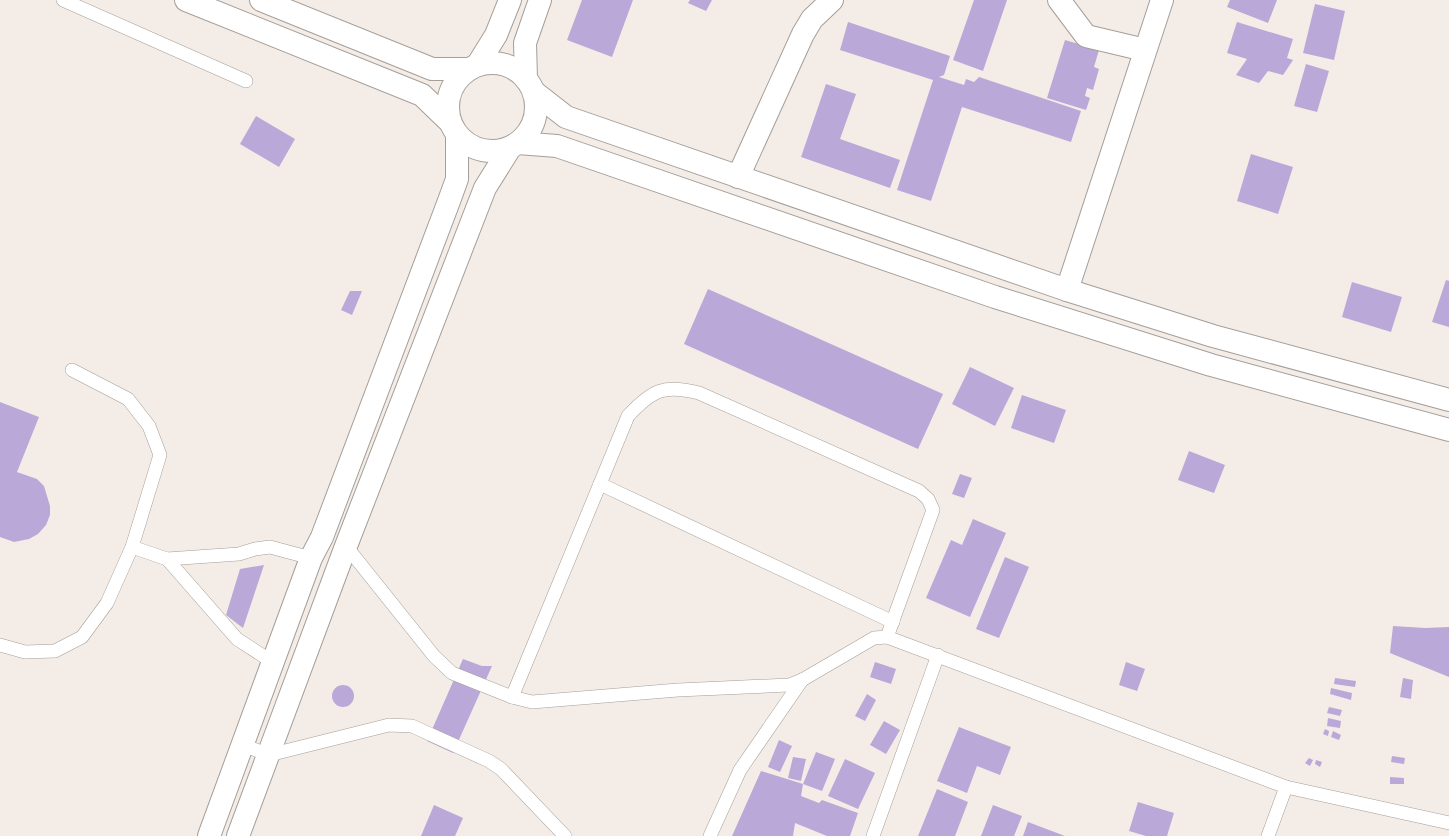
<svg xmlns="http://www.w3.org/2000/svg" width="1449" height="836" font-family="'Golos Text',sans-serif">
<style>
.building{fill:#baa8d8}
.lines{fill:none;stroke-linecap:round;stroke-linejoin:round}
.service-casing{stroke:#a59e99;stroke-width:14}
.minor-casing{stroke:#a59e99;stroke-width:24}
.tertiary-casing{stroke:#a59e99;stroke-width:24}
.secondary-casing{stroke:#a59e99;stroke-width:24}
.service{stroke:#fff;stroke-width:13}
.minor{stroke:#fff;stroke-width:22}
.tertiary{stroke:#fff;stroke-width:22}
.secondary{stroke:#fff;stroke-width:22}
</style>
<rect width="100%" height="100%" fill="#f4ede7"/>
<g class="building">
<polygon points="582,0 633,0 612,57 567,40"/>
<polygon points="690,0 712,0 706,11 688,3"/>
<polygon points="974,0 1007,0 983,71 953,60"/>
<polygon points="1230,0 1277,0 1268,23 1227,7"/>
<polygon points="1315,4 1345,11 1334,60 1303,53"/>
<polygon points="848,22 950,56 944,75 939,77 964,85 966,79 974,82 979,77 1081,111 1071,142 962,107 931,201 897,190 933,80 840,50"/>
<polygon points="1237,22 1293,39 1287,58 1293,60 1283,75 1268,71 1259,83 1236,75 1247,59 1227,53"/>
<polygon points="1065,40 1099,50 1094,67 1099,69 1093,90 1087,88 1085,96 1090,98 1086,110 1047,98"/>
<polygon points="1306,64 1329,71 1317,112 1294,106"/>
<polygon points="826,84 856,94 840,139 900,160 890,188 801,157"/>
<polygon points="256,116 295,139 279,167 240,144"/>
<polygon points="1251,154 1293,167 1278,214 1237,201"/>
<polygon points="1446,280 1449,281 1449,327 1432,322"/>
<polygon points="1352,282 1402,297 1391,332 1342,317"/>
<polygon points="708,289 943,394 918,449 684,344"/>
<polygon points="350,291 362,291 352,315 341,310"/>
<polygon points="970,367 1014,388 995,426 952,404"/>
<polygon points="1022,395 1066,410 1054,443 1011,428"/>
<polygon points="0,402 39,417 17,472 37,479 44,486 50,506 50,515 46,525 38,534 29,539 14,542 0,537"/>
<polygon points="1189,451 1225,465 1214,493 1178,480"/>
<polygon points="960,474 972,478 964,498 952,494"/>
<polygon points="973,519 1006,533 970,617 926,598 951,540 962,545"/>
<polygon points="1005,557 1029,567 999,638 976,629"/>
<polygon points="264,565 243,628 226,615 240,569"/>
<polygon points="1393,626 1425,628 1449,627 1449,677 1390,653"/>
<polygon points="463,659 482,666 492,666 453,753 427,741"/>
<polygon points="875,662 896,669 891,684 870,677"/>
<polygon points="1126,662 1145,669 1137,691 1119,685"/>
<polygon points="1335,678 1356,681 1355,687 1334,684"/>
<polygon points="1403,678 1413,680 1411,699 1400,697"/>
<circle cx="343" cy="696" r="11"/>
<polygon points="1331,688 1352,693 1351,700 1330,694"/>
<polygon points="867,694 876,700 865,721 855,716"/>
<polygon points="1329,707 1342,710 1340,716 1327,713"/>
<polygon points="1328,718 1341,721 1340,728 1327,726"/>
<polygon points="884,721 900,730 886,754 870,745"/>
<polygon points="959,727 1011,747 1000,775 977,766 967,793 937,781"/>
<polygon points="1325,729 1329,731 1328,736 1323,734"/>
<polygon points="1333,731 1341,735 1339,740 1331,737"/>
<polygon points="779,740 792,746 780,772 768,767"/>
<polygon points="816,752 835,759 822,791 803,784"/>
<polygon points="1392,756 1405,758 1404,764 1391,762"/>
<polygon points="793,757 806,759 801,781 788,778"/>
<polygon points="1309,758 1313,760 1310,766 1305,763"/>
<polygon points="845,759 875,773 858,809 828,796"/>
<polygon points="1316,760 1322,762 1320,767 1315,764"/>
<polygon points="761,771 803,784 801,796 819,803 822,800 858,813 850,836 827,836 795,823 793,836 732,836"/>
<polygon points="1390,777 1404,778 1404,784 1390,784"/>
<polygon points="937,789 968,802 955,836 918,836"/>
<polygon points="1138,802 1174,813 1167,836 1146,836 1129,831"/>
<polygon points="434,805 463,818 455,836 421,836"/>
<polygon points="993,805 1022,816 1014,836 981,836"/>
<polygon points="1028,822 1065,836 1023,836"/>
</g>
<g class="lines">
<defs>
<g id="service">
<polyline points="63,0 246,81"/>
<polyline points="600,484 893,622"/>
<polyline points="346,546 434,656 452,673 512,697 532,702 678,690 789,685 802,680 874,638 887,637 1286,787 1449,823"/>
<polyline points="132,547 167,559 239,554 255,549 270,547 311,558"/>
<polyline points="167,559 237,639 274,663"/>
<polyline points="0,645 25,652 55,651 82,637 107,603 132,547 160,455 149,426 128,399 72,370"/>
<path d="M512,697L628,416C652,390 664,384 699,393L919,491L928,499L933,510L887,637"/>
<polyline points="243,745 269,755 389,725 412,726 489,761 501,769 565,836"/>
<polyline points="710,836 740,770 802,680"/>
<polyline points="873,836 938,655"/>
<polyline points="1268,836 1286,787"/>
</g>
<g id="minor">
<polyline points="1059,0 1086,36 1145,50"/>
<polyline points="738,177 803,34 812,19 832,0"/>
<polyline points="1067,290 1162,0"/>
</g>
<g id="tertiary">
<polyline points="534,92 566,117 1067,290 1213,336 1449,400"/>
<polyline points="518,143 557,146 995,297 1211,365 1449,430"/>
</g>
<g id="secondary">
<polyline points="186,0 422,95 450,122"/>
<polyline points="261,0 432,69 469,69"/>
<circle cx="492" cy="107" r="44"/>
<polyline points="478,64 496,35 510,0"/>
<polyline points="526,79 525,43 540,0"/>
<polyline points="209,836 311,558 322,537 449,201 457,179 457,136"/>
<polyline points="238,836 346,546 485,188 510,148"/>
</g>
</defs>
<use href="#service" class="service-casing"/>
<use href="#minor" class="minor-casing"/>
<use href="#tertiary" class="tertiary-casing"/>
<use href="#secondary" class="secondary-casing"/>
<use href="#service" class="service"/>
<use href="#minor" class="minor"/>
<use href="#tertiary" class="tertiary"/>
<use href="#secondary" class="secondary"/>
</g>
</svg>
